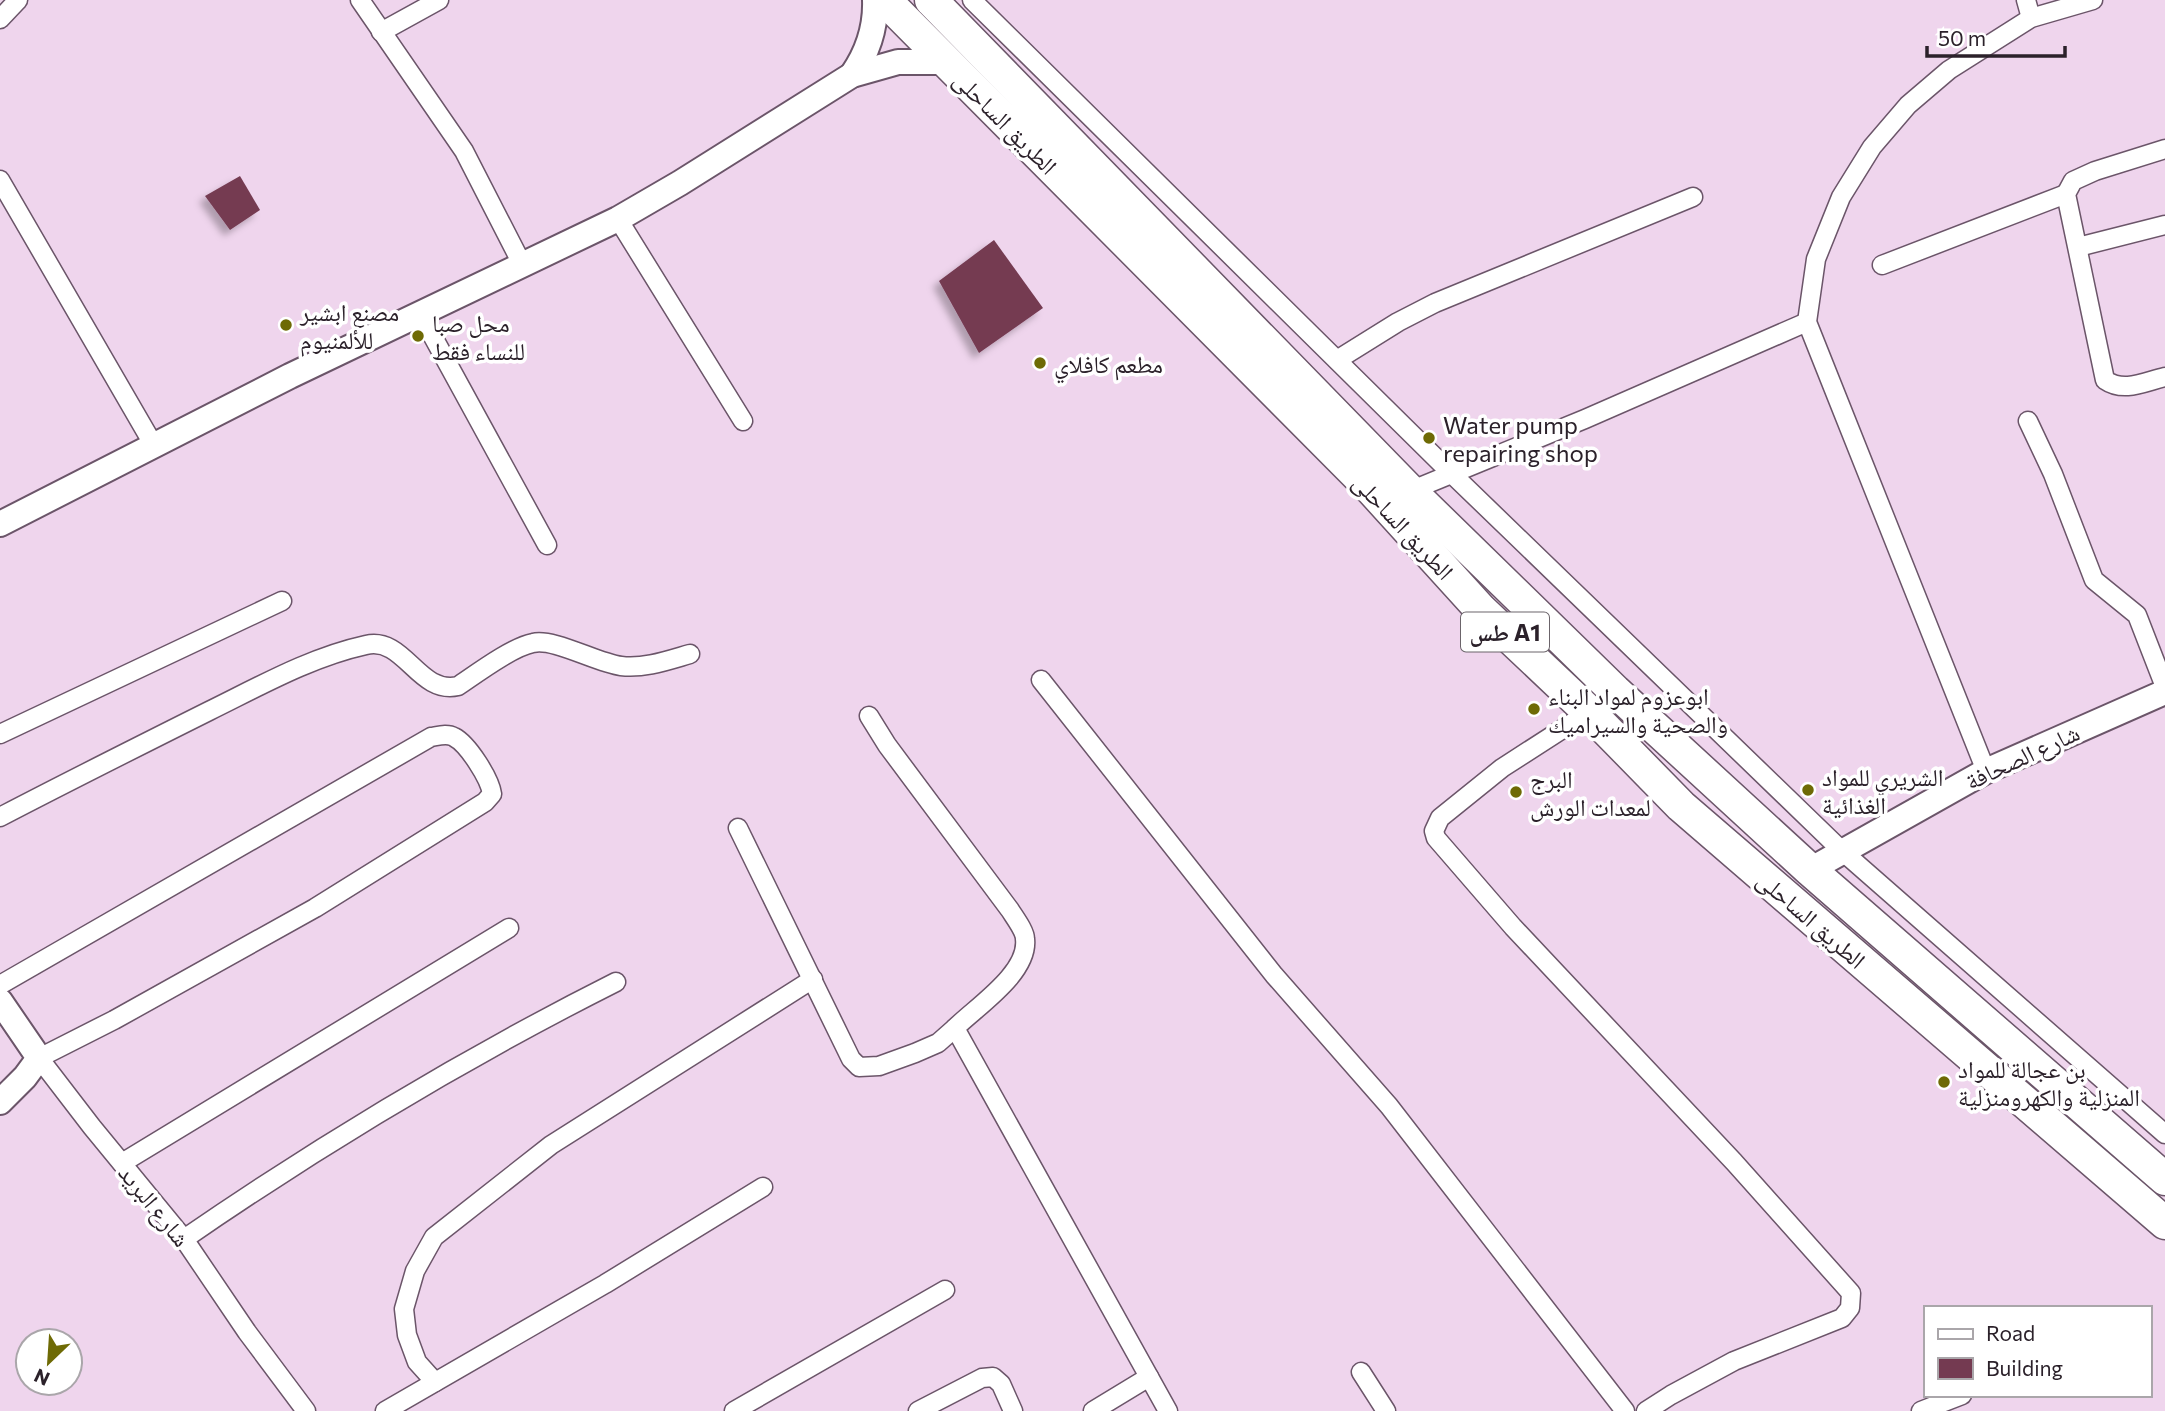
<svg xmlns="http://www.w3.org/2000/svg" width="2165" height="1411" font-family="Commissioner,'Noto Naskh Arabic',sans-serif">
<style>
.building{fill:#743a51;filter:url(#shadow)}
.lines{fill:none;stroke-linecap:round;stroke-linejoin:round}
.street-casing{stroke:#6b5569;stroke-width:21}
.secondary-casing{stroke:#6b5569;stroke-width:28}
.highway-casing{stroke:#6b5569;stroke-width:35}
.street{stroke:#fff;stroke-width:18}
.secondary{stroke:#fff;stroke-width:24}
.highway{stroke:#fff;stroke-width:32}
.poi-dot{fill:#6e6a05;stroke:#fff;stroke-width:2.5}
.labels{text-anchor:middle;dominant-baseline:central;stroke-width:7;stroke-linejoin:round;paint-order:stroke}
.shield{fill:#fff;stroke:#6b646a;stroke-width:2}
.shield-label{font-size:23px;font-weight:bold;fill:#2b212a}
.street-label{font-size:24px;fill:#2b212a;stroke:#fff}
.poi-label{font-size:24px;fill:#2b212a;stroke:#fff;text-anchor:start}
</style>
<defs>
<filter id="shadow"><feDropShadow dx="-6" dy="6" stdDeviation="3.5" flood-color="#0004"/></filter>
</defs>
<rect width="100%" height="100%" fill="#efd5ed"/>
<g class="building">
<polygon points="240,176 260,210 230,230 205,196"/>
<polygon points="994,240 1043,308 979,353 939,281"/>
</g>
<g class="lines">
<defs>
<g id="street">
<polyline points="360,0 464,151 523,266"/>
<polyline points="972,0 1451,473 1841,850 2165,1134"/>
<polyline points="2026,0 2031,18"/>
<polyline points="0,19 18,0"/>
<polyline points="381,32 439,0"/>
<path d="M2165,149L2095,171L2073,181L2066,194L2105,380C2124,393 2144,382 2165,377"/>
<polyline points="0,180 153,444"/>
<polyline points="618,219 743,421"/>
<polyline points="2078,247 2165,225"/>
<polyline points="1882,265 2066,194"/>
<polyline points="420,313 547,545"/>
<polyline points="1337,360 1398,322 1435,303 1693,197"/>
<polyline points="2028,421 2053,474 2094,580 2137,615 2165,687"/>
<polyline points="1410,491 1585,419 1807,322"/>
<polyline points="1041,680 1274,975 1389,1106 1625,1411"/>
<polyline points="1589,712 1502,768 1440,818 1434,831 1436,838 1513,927 1734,1162 1851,1293 1850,1308 1842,1318 1734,1361 1671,1395 1646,1411"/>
<path d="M869,716L887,745L1010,910C1015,918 1025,931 1025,939C1029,973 976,1007 955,1028L1168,1411"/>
<polyline points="0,734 282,601"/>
<polyline points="1986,771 1807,322 1816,259 1841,197 1872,147 1908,105 1949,70 2031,18 2093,0"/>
<path d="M0,817C69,781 139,746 209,711C260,686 311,657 366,645C405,636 418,695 458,686C476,674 512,647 533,643C554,638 597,663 621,666C644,669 669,660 690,654"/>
<polyline points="738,828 851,1059 859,1067 879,1066 915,1053 938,1043 955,1028"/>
<path d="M0,985L431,737C438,736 447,733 454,737C468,744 490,779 492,794L485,802L315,908L114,1020L39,1058L92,1127L184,1239L247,1332L306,1411"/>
<polyline points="122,1163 509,928"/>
<path d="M184,1239C322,1144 467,1057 616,982"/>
<polyline points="1361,1372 1386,1411"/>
<polyline points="435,1382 417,1362 407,1335 404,1309 415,1271 434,1237 551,1145 813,979"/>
<polyline points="385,1411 605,1284 763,1187"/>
<polyline points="734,1411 945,1290"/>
<polyline points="918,1411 982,1378 993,1377 1001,1384 1013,1411"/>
<polyline points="1093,1411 1149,1377"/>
<polyline points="1921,1411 1962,1395"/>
</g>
<g id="secondary">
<path d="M852,75C868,52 876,28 875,0"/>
<polyline points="0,524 290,376 618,219 680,183 852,75 898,62 946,62"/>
<polyline points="1810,870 1986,771 2165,692"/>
<polyline points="0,1001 39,1058 25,1077 0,1102"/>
</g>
<g id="highway">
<polyline points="885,0 1373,491 1481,610 1589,712 1681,806 2165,1223"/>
<polyline points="931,0 1410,491 1615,691 1810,870 2165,1179"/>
</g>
</defs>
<use href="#street" class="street-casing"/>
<use href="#secondary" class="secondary-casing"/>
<use href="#highway" class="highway-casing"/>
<use href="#street" class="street"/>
<use href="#secondary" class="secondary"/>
<use href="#highway" class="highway"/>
</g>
<g class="poi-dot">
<circle cx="286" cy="325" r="7"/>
<circle cx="418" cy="336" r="7"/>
<circle cx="1040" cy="363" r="7"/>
<circle cx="1429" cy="438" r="7"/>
<circle cx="1534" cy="709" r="7"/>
<circle cx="1808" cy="790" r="7"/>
<circle cx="1516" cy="792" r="7"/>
<circle cx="1944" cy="1082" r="7"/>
</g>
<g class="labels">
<rect class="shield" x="1461" y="612.5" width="88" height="39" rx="5"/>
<g class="shield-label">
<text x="1505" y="632">طس A1</text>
</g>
<g class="street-label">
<text transform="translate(1006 122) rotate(45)">الطريق الساحلى</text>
<text transform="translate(1404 526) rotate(47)">الطريق الساحلى</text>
<text transform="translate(2022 756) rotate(-25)">شارع الصحافة</text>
<text transform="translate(1812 919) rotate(41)">الطريق الساحلى</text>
<text transform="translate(155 1205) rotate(51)">شارع البريد</text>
</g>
<g class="poi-label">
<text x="300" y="311">مصنع ابشير<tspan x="300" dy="28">للألمنيوم</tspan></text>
<text x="432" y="322">محل صبا<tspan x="432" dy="28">للنساء فقط</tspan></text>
<text x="1054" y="363">مطعم كافلاي</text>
<text x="1443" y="424">Water pump<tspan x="1443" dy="28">repairing shop</tspan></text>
<text x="1548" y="695">ابوعزوم لمواد البناء<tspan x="1548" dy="28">والصحية والسيراميك</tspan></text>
<text x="1822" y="776">الشريري للمواد<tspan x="1822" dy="28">الغذائية</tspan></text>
<text x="1530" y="778">البرج<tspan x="1530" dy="28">لمعدات الورش</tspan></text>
<text x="1958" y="1068">بن عجالة للمواد<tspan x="1958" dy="28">المنزلية والكهرومنزلية</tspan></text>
</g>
</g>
<rect x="1924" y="1306" width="228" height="91" fill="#ffffff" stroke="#aaa6aa" stroke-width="2"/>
<rect x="1938" y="1329" width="35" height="10" fill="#ffffff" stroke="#aaa6aa" stroke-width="2"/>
<text x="1986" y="1341" font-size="21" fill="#2b212a">Road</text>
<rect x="1938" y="1358" width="35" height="21" fill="#743a51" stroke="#aaa6aa" stroke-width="2"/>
<text x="1986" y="1376" font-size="21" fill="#2b212a">Building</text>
<g transform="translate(49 1362) rotate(205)"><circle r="33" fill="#ffffff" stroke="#aaa6aa" stroke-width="2"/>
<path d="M0-5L12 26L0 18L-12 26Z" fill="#6e6a05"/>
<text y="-10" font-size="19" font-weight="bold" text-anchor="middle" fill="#2b212a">N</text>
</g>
<path d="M1927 46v10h138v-10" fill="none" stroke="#2b212a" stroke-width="3.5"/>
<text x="1938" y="46" font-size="21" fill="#2b212a" stroke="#ffffff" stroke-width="5" paint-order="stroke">50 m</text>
</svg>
